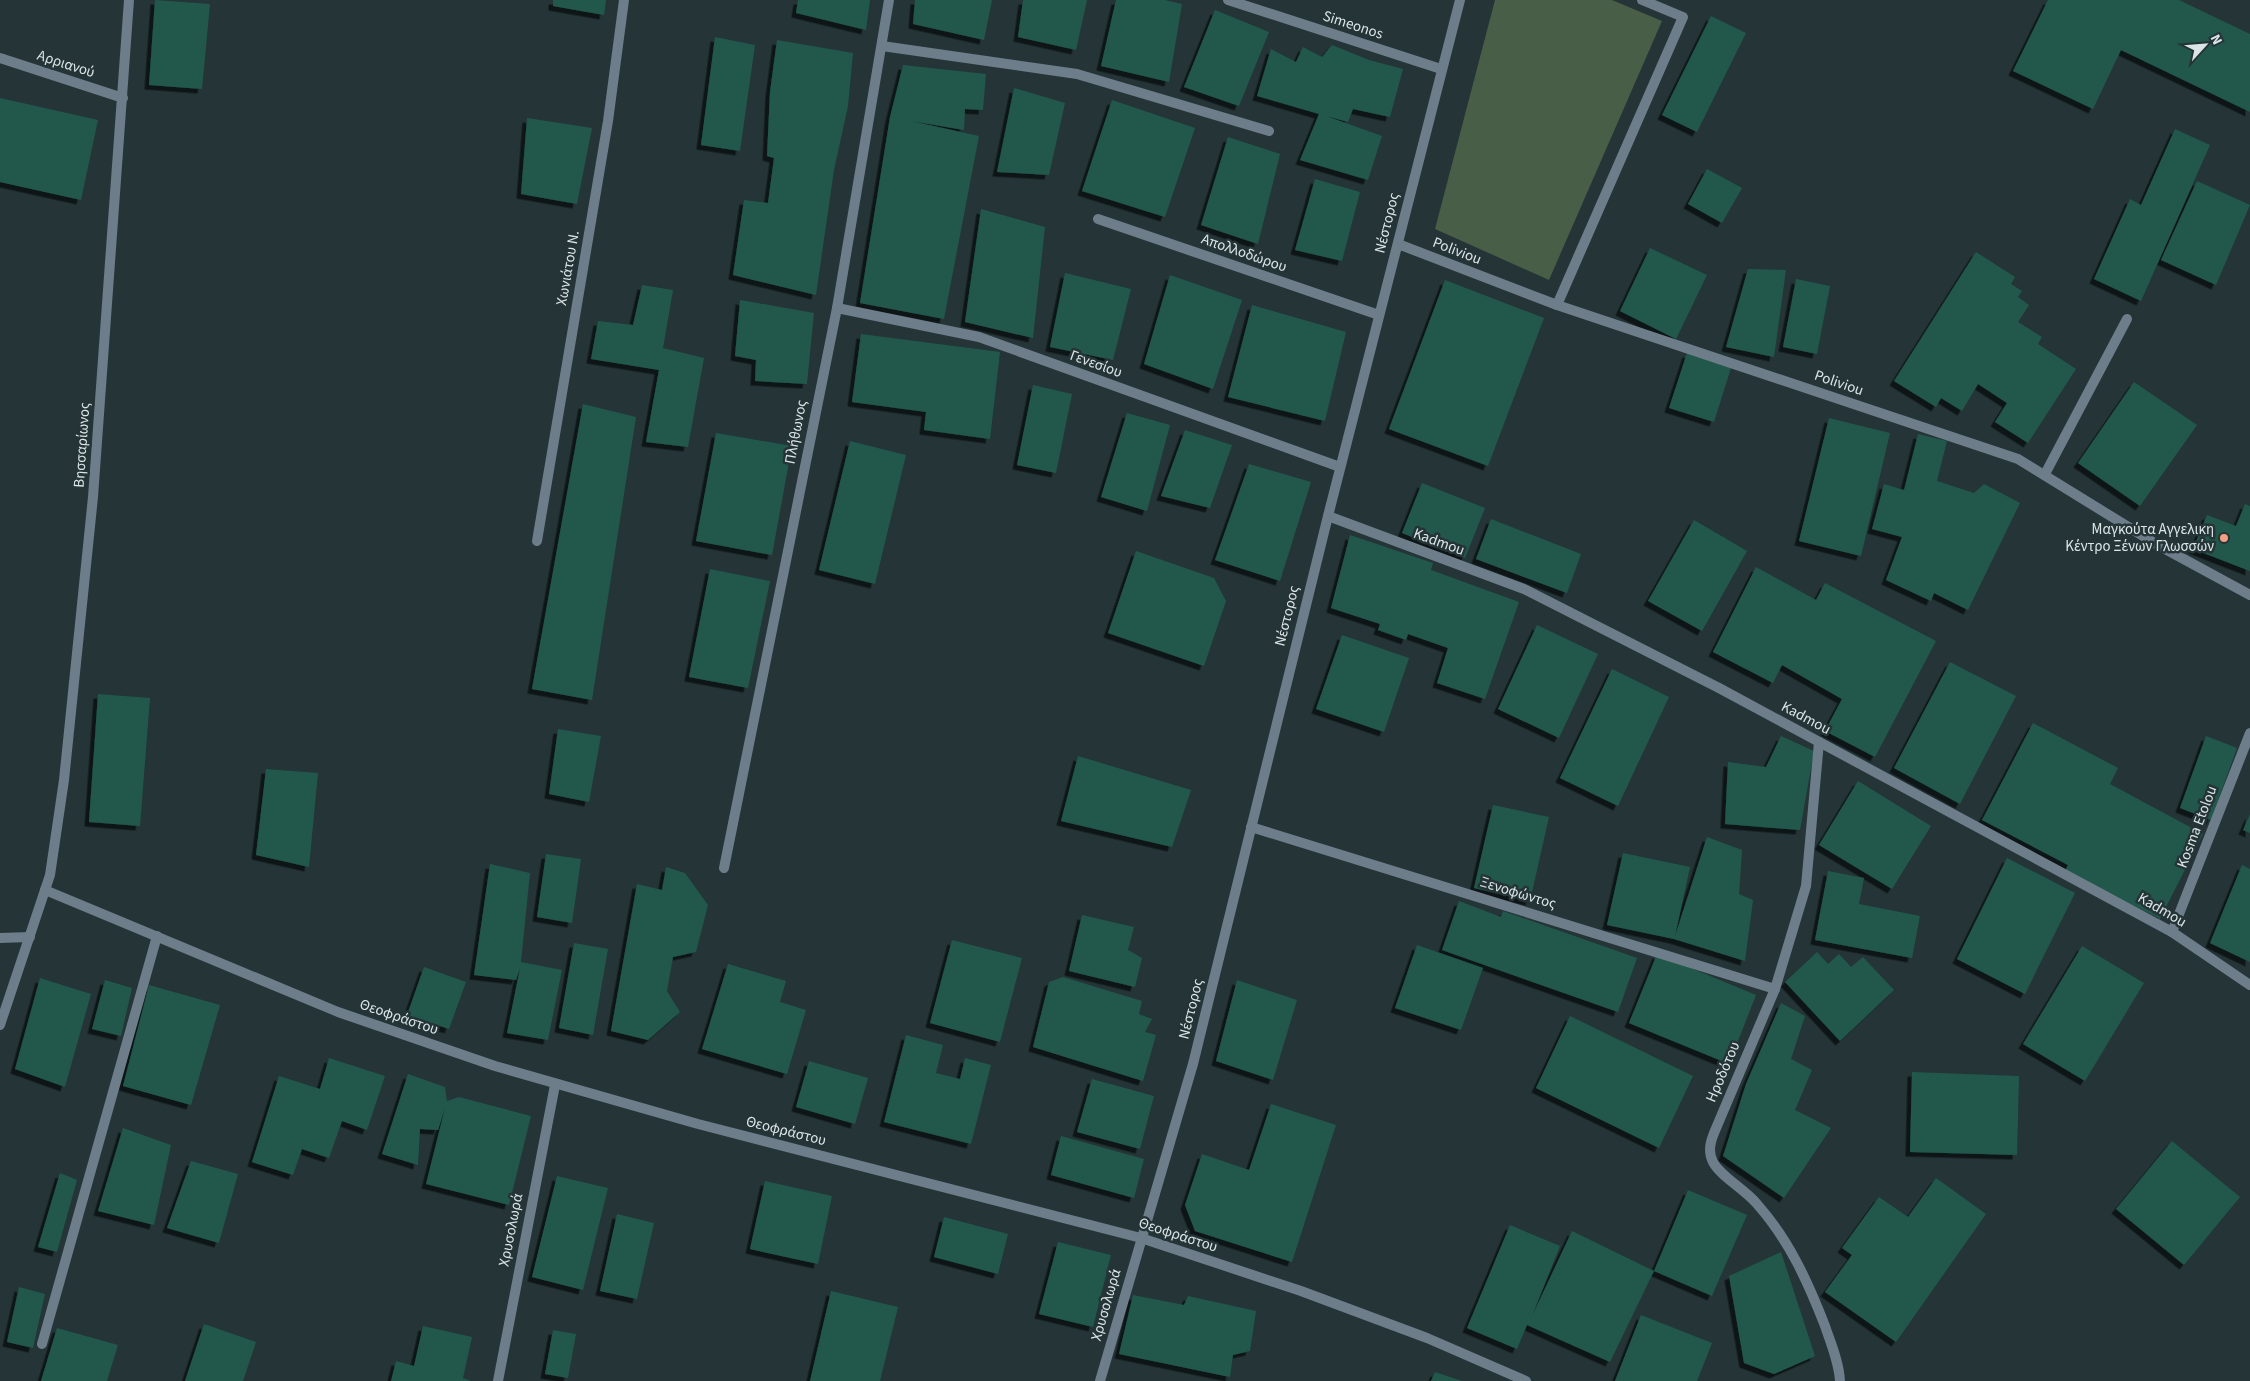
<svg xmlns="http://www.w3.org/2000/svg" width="2250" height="1381" font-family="'Source Sans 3',sans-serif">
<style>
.green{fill:#495e47}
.building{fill:#21584c;filter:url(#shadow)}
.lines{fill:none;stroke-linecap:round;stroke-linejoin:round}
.lane{stroke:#6d7d8a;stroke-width:10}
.street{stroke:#6d7d8a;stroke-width:10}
.poi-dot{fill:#f39f83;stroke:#243437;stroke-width:2}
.labels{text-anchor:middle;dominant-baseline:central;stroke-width:5;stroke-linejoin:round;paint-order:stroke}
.street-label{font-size:15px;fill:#dbe5e7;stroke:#243437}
.poi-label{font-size:15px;fill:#dbe5e7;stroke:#243437;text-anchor:end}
</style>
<defs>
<filter id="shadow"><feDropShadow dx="-4.5" dy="4.5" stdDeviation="0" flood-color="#0009"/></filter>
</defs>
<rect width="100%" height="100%" fill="#243437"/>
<polygon class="green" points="1495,0 1612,0 1662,21 1549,280 1435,229"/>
<g class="building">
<polygon points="155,0 210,4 202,89 149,85"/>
<polygon points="553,0 606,0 604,15 553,6"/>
<polygon points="798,0 870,0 866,30 796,13"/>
<polygon points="915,0 992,0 984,40 913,24"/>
<polygon points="1023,0 1087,0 1076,50 1018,37"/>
<polygon points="1116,0 1165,0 1182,4 1169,82 1101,66"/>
<polygon points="2048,0 2179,0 2250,34 2250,112 2121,50 2093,109 2013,71"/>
<polygon points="1215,10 1269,32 1239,106 1184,87"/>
<polygon points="1711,16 1746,33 1697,132 1662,115"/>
<polygon points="715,37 755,45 740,151 701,145"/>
<polygon points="777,40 853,53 848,106 834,170 816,295 733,275 744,200 768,203 774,158 767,156 770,92"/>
<polygon points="1332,45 1369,60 1403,69 1390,117 1353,109 1348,122 1326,116 1382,136 1368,180 1300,160 1319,114 1257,96 1271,49 1296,62 1303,47 1322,57"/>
<polygon points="903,65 986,74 983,110 965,109 964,130 911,121 979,136 944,319 860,303 890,117"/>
<polygon points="1014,88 1065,103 1049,175 997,172"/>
<polygon points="0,98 98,120 81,200 0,182"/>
<polygon points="1112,100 1195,128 1165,217 1082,191"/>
<polygon points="527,118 592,128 577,204 521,194"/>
<polygon points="2175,129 2210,145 2141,301 2094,279 2130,199 2141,205"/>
<polygon points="1228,137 1280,154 1258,244 1201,225"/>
<polygon points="1707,169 1742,188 1722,223 1688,204"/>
<polygon points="1315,179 1360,192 1342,261 1295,250"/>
<polygon points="2197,181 2250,205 2216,285 2161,260"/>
<polygon points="981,209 1045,227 1033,338 965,322"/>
<polygon points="1650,248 1707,275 1676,339 1620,311"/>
<polygon points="1976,252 2015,277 2011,284 2022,291 2018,297 2029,305 2018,322 2042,337 2038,344 2076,369 2028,443 1995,422 2007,403 1978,384 1962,411 1941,398 1936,407 1894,381"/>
<polygon points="1748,269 1786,270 1774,357 1726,347"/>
<polygon points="1065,273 1131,289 1113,360 1050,347"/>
<polygon points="1170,275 1242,300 1213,389 1144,364"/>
<polygon points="1796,279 1830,286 1817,354 1783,347"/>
<polygon points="1445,280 1544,318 1488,466 1389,429"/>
<polygon points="642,285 673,290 663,348 704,358 688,447 646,442 659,370 591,359 598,321 633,325"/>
<polygon points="740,300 814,313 807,384 755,381 756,360 735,356"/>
<polygon points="1252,305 1346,332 1325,421 1228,397"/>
<polygon points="861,334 1000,352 990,439 924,430 926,412 852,402"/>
<polygon points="1687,353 1731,368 1714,422 1669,408"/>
<polygon points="2134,382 2197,425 2140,506 2078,463"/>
<polygon points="1033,385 1072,394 1056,473 1017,465"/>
<polygon points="583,404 636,417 592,700 532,689"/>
<polygon points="1127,413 1170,425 1147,511 1101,497"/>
<polygon points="1829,418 1890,433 1861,556 1799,541"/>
<polygon points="1185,430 1232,445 1210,508 1161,496"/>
<polygon points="716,433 792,446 772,555 696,541"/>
<polygon points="1918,434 1947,441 1937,481 1974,493 1984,484 2020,503 1968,610 1934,593 1931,601 1886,580 1902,537 1872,529 1884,484 1904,490"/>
<polygon points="850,441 906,455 875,584 819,570"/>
<polygon points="1249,464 1311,482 1280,581 1215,560"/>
<polygon points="1422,483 1485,508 1465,558 1402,533"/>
<polygon points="2245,504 2250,506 2250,571 2193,549 2207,515 2236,526"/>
<polygon points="1491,519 1581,554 1567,593 1476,559"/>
<polygon points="1694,520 1747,551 1702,631 1648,601"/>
<polygon points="1350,535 1433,563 1431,570 1519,602 1485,699 1437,683 1448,648 1408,634 1406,640 1378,630 1380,624 1331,608"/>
<polygon points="1136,551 1214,578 1226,601 1204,666 1108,633"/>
<polygon points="1756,567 1816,600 1825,583 1936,641 1875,757 1825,731 1842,699 1782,665 1773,683 1713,652"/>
<polygon points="710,569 770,581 748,688 689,677"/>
<polygon points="1537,625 1598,654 1559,738 1498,709"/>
<polygon points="1342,635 1409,658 1384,732 1316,709"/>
<polygon points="1950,662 2016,696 1960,804 1894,768"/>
<polygon points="1612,669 1669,697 1618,806 1560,778"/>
<polygon points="98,694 150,698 140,826 89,822"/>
<polygon points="2033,723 2118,768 2110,784 2203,834 2160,919 2065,871 2068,865 1982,820"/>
<polygon points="558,729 601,736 589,802 549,794"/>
<polygon points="1781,736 1814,751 1800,830 1725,824 1728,762 1766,767"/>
<polygon points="2206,736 2237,748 2211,820 2180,808"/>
<polygon points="1078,756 1191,790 1172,847 1061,821"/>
<polygon points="266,769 318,773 309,867 256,855"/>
<polygon points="1858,781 1931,826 1892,889 1819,845"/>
<polygon points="1493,805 1549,817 1530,901 1474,888"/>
<polygon points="2250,814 2250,833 2243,830"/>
<polygon points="1707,837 1742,850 1739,894 1753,900 1745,961 1674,939 1607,925 1623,853 1690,867 1675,936"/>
<polygon points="546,854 581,859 572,923 537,917"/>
<polygon points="2007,858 2075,893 2025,994 1957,959"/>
<polygon points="490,864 530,873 521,962 562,970 548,1040 507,1033 520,968 516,980 474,975"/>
<polygon points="2242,865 2250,869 2250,962 2210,943"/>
<polygon points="666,867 685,873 708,905 696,952 673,957 667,991 680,1012 648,1040 611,1031 637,884 662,890"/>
<polygon points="1828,871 1864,878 1859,904 1920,916 1912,958 1815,940"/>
<polygon points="1459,901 1501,917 1503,911 1637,958 1618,1012 1442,950"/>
<polygon points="1082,915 1134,927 1128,950 1142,958 1135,987 1069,971"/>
<polygon points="952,940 1022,958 1000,1042 930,1023"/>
<polygon points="574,943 608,949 593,1035 559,1028"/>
<polygon points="1417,945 1483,968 1461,1030 1395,1008"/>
<polygon points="2082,946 2144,983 2085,1081 2023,1044"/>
<polygon points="1817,952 1828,964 1839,954 1851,967 1863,957 1894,990 1840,1041 1785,982"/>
<polygon points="1657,954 1756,995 1729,1064 1629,1023"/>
<polygon points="728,964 786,981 780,1002 806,1010 787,1074 702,1049"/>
<polygon points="424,967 466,982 449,1029 407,1015"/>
<polygon points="1063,977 1142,1001 1139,1014 1152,1019 1145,1032 1156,1035 1143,1081 1033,1047 1049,982"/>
<polygon points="40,978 91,994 65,1087 15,1069"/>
<polygon points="105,980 132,988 121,1036 92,1029"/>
<polygon points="1237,980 1297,1000 1273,1080 1216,1061"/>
<polygon points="149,985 220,1005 191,1105 123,1086"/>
<polygon points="1781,1003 1805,1016 1791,1059 1812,1070 1795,1110 1831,1128 1784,1198 1723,1156 1746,1084"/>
<polygon points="1570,1016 1693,1076 1659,1148 1536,1088"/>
<polygon points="906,1035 943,1045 936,1073 960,1079 965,1058 991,1065 971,1144 884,1122"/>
<polygon points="329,1058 385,1076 367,1130 342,1121 329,1158 302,1149 293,1175 252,1162 279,1076 320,1089"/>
<polygon points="809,1061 868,1078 855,1124 796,1107"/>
<polygon points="1912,1072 2019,1076 2017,1155 1910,1152"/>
<polygon points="408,1074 445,1087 447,1101 459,1097 531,1116 509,1205 426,1184 445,1108 438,1130 420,1129 418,1165 382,1154"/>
<polygon points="1092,1079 1154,1096 1140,1149 1077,1132"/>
<polygon points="1271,1104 1336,1125 1292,1262 1195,1231 1185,1205 1202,1154 1249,1170"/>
<polygon points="123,1128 171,1145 154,1225 98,1211"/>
<polygon points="1061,1136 1144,1159 1134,1198 1051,1175"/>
<polygon points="2172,1141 2240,1197 2184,1265 2116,1209"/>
<polygon points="191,1161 238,1174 219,1243 167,1228"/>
<polygon points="60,1173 77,1180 57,1252 38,1247"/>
<polygon points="557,1176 608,1188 583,1290 532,1277"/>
<polygon points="1936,1178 1986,1214 1896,1342 1825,1292 1852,1255 1842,1248 1879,1197 1908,1217"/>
<polygon points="765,1181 832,1196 818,1264 750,1249"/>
<polygon points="1688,1190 1747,1215 1712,1296 1654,1271"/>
<polygon points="617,1214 654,1223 637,1299 600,1291"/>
<polygon points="944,1217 1008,1234 998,1274 934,1257"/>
<polygon points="1510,1225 1560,1246 1532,1316 1572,1231 1654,1271 1610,1362 1527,1325 1517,1349 1467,1328"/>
<polygon points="1058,1242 1111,1255 1093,1327 1039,1314"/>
<polygon points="1781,1252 1815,1356 1774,1374 1744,1363 1729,1276"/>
<polygon points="19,1287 45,1294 33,1348 7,1342"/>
<polygon points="831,1291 898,1307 880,1381 810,1381"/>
<polygon points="1133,1295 1184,1305 1188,1296 1256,1311 1250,1351 1233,1355 1230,1377 1119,1354"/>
<polygon points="1641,1315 1712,1343 1697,1381 1615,1381"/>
<polygon points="204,1324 256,1342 243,1381 185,1381"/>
<polygon points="423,1326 472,1337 463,1378 471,1381 391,1381 396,1361 414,1366"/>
<polygon points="57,1328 118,1345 107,1381 41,1381"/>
<polygon points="553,1330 576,1334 568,1378 545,1374"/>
<polygon points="1435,1372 1462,1381 1431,1381"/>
</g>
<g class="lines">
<polyline class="lane" points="2045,474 2127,319"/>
<g class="street">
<polyline points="1228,0 1441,69"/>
<polyline points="882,46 1077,74 1269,131"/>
<polyline points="0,58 123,98"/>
<polyline points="1098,219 1379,315"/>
<polyline points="1398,244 1557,305 2018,459 2156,544 2250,595"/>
<polyline points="1557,305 1683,17 1642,0"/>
<polyline points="837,308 979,337 1340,467"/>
<polyline points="1328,516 1524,589 1719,688 2172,932 2250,985"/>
<polyline points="537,541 608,121 624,0"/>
<path d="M1819,742L1806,886L1775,989L1714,1133C1710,1143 1708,1152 1713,1162C1720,1176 1746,1190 1757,1204C1789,1240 1808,1282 1825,1326C1831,1344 1839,1362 1840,1381"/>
<polyline points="1251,827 1775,989"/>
<polyline points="724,868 837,308 889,0"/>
<polyline points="45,890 338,1012 495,1066 698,1124 1141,1238 1301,1291 1427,1338 1526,1381"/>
<polyline points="2172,932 2250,733"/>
<polyline points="0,938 30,937"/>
<polyline points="0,1025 50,875 64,780 93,497 129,0"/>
<polyline points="42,1344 157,936"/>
<polyline points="498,1381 555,1085"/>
<polyline points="1100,1381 1193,1064 1328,516 1460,0"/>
</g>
</g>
<circle class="poi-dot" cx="2224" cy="538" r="5"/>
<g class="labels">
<g class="street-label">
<text transform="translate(1353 25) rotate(18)">Simeonos</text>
<text transform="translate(66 64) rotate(18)">Αρριανού</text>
<text transform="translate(1387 223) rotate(-76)">Νέστορος</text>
<text transform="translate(1457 251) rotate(21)">Poliviou</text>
<text transform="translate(1244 253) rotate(19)">Απολλοδώρου</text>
<text transform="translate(568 268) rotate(-80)">Χωνιάτου Ν.</text>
<text transform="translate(1096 364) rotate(20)">Γενεσίου</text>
<text transform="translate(1839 383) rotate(19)">Poliviou</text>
<text transform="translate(796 432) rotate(-79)">Πλήθωνος</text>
<text transform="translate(82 445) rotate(-86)">Βησσαρίωνος</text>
<text transform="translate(1439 542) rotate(20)">Kadmou</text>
<text transform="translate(1287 616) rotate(-76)">Νέστορος</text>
<text transform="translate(1806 718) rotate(28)">Kadmou</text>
<text transform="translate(2197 827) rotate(-69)">Kosma Etolou</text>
<text transform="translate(1518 893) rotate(17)">Ξενοφώντος</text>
<text transform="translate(2162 910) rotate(30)">Kadmou</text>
<text transform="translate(1191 1009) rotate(-76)">Νέστορος</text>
<text transform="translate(399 1017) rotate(19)">Θεοφράστου</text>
<text transform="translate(1723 1072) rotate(-67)">Ηροδότου</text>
<text transform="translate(786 1131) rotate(14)">Θεοφράστου</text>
<text transform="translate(511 1230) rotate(-79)">Χρυσολωρά</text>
<text transform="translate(1178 1235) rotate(18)">Θεοφράστου</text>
<text transform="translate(1106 1305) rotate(-74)">Χρυσολωρά</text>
</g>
<g class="poi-label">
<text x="2214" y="529">Μαγκούτα Αγγελικη<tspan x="2214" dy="17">Κέντρο Ξένων Γλωσσών</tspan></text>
</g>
</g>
<g transform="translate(2205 45) rotate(64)" stroke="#243437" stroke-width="4" paint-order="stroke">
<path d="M0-4L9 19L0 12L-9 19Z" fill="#dbe5e7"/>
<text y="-8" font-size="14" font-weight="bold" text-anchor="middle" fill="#dbe5e7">N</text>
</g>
</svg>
